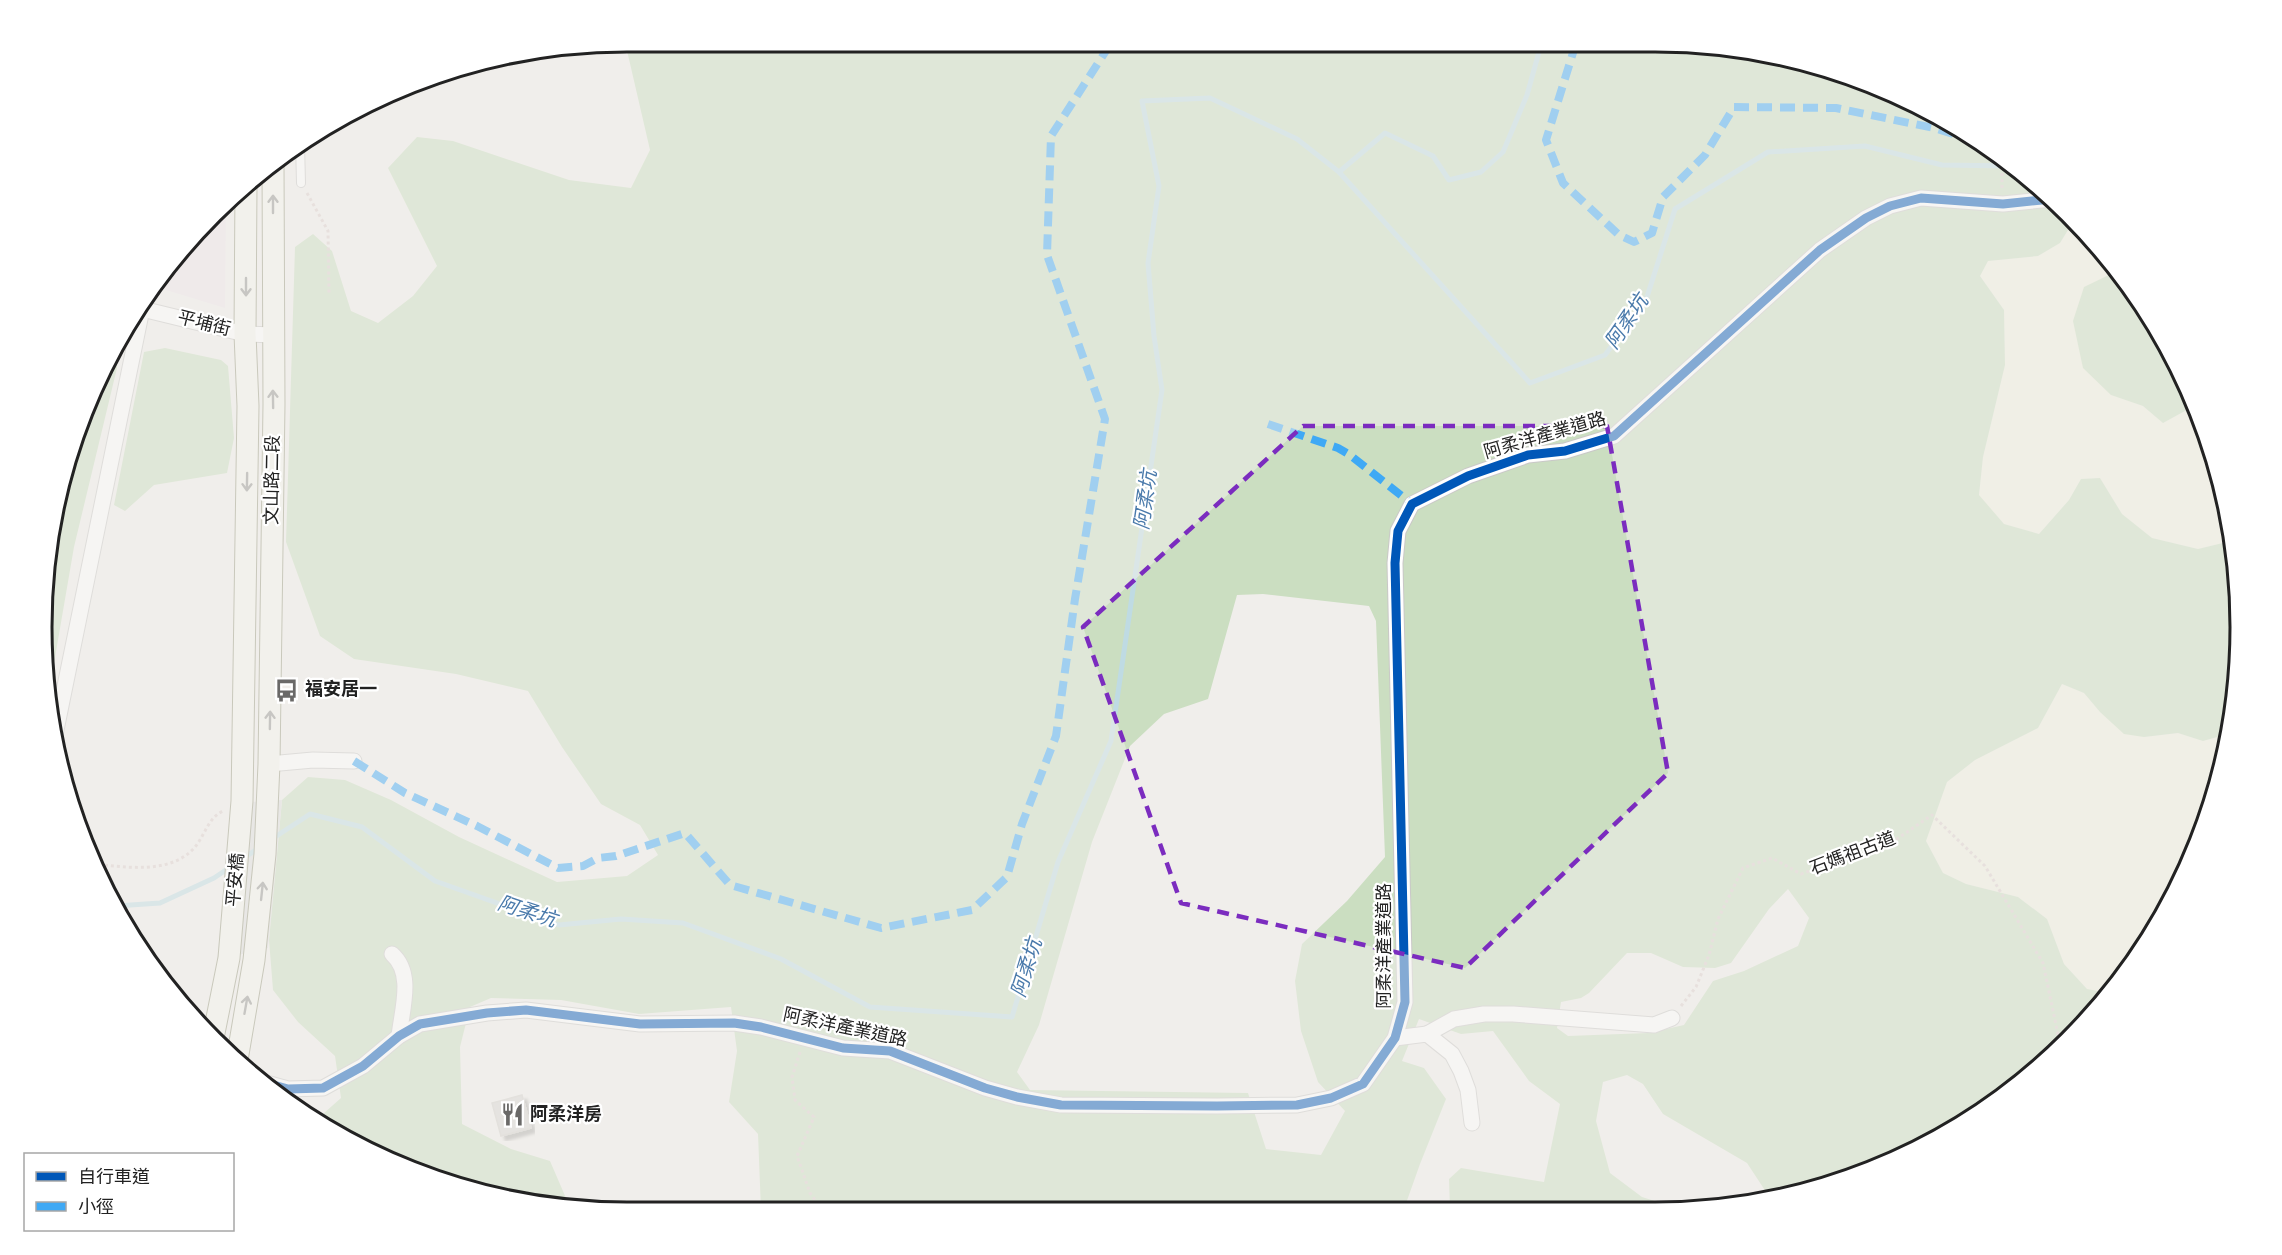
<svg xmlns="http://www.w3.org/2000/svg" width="2282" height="1255" font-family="'Alegreya Sans','Noto Sans TC',sans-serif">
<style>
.industrial{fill:#ede4e9}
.farmland{fill:#efefdf}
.forest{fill:#cbdec1;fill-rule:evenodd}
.pier{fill:#dedddd}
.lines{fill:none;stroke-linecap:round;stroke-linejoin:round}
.stream{stroke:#bfdbe3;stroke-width:5}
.building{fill:#d7d4d2;stroke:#d3d0cc;stroke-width:1.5;filter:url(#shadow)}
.service-casing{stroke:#c9c8c7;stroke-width:10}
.minor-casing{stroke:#c9c8c7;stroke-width:17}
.secondary-casing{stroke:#999a82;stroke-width:23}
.path{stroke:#dccecd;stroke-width:3;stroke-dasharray:3 3;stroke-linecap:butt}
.service{stroke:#fdfcfc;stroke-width:8}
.minor{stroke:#fdfcfc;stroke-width:15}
.secondary{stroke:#f4f4ed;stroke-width:21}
.quiet{stroke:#3fa9f5;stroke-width:8;stroke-dasharray:15 8;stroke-linecap:butt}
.cycleway-casing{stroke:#fff;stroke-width:13}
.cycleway{stroke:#0057b8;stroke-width:9}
.oneway{stroke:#969692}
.marked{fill:none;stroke:#7b2cbf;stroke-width:4.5;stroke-dasharray:12 8;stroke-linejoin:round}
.labels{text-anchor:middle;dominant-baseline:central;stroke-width:4.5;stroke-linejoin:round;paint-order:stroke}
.street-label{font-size:18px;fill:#222;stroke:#fff}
.poi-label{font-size:18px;font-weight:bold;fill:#222;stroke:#fff;text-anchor:start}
.water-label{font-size:20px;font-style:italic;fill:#4a7aab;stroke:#fff}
.rim{fill:none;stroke:#222;stroke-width:3}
</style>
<defs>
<filter id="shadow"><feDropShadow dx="4.5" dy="4.5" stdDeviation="1.5" flood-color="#0004"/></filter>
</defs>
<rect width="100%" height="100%" fill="#f0eeeb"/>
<polygon class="industrial" points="226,205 225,308 153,286 188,241"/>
<g class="farmland">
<polygon points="2073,222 2120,273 2113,273 2111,395 2143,406 2163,423 2194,406 2220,476 2231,541 2198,549 2152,538 2122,514 2100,478 2081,479 2069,500 2039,534 2004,524 1979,496 1983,457 2005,365 2004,310 1980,276 1988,261 2038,256 2060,243"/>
<polygon points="2062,684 2084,693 2100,712 2144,737 2178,733 2203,741 2228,734 2209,815 2162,920 2109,993 2087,989 2064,964 2047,919 2018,897 1966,884 1943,873 1926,841 1947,782 1975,760 2038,728"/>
</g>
<g class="forest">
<path d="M625,42L1692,43L1806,62L1947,120L2040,187L2073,222L2060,243L2038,256L1988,261L1980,276L2004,310L2005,365L1983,457L1979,495L2004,524L2039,534L2069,500L2081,479L2100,478L2122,514L2152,538L2198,549L2231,541L2239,589L2235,704L2228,734L2203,741L2178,733L2144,737L2124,734L2100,712L2084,693L2062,684L2038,728L1975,760L1947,782L1926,841L1943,873L1966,884L2018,897L2047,919L2064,964L2087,989L2109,993L2094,1014L1980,1114L1878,1169L1770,1198L1747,1163L1663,1114L1643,1084L1627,1075L1603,1082L1596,1121L1610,1173L1642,1197L1677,1208L1450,1209L1449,1179L1461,1168L1544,1182L1560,1104L1529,1081L1493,1031L1461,1034L1419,1019L1402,1061L1424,1068L1446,1099L1420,1164L1404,1209L761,1211L758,1134L729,1102L737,1051L731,1007L639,1014L561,1000L491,998L470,1007L460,1047L462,1124L511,1149L550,1161L566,1198L563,1207L476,1193L335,1135L315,1121L341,1098L335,1056L298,1022L273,990L269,940L282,800L308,777L345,780L391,800L459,837L557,882L627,876L658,855L640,825L601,804L562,747L528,691L456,674L354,659L320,636L286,542L295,247L313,234L332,251L351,311L378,323L413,296L437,266L388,168L417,137L453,141L569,180L631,188L650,150ZM1263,594L1369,606L1376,621L1385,857L1347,901L1302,944L1295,981L1301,1031L1318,1082L1345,1111L1321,1155L1266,1149L1248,1093L1030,1090L1017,1072L1039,1025L1092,842L1130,746L1164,714L1208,699L1237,595ZM1788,889L1809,918L1798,946L1744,971L1713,981L1684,1025L1648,1033L1594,1035L1568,1036L1557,1028L1561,1002L1581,998L1589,993L1627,953H1651L1683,967L1715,968L1731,963L1769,909Z"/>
<polygon points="2113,273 2120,273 2179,368 2194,406 2163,423 2143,406 2111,395 2083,368 2073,321 2084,287"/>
<polygon points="165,348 221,360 228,366 234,438 227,473 154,485 125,511 114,505 144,352"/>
<polygon points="115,351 117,368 74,547 53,669 45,678 43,666 43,589 62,476 87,403"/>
</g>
<polygon class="pier" points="282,800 268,948 217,960 234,803"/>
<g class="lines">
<g class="stream">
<polyline points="1339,172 1385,133 1433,156 1449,180 1481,172 1503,152 1527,95 1539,52 1537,43"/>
<polyline points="272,839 310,814 362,827 435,881 559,925 621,919 683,923 781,959 870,1007 1012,1017 1058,862 1111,741 1162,390 1154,336 1148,263 1159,186 1142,101 1210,98 1297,139 1339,172 1530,383 1605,355 1646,300 1675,209 1768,152 1865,146 1942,165 2011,166"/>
<polyline points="242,859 259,848"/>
<polyline points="116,906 160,903 214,878 232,866"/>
</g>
</g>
<polygon class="building" points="522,1095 531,1128 501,1136 492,1103"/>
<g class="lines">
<defs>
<g id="service">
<polyline points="415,84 422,83 441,73"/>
<polyline points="300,143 301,183"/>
</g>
<g id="minor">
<polyline points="138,308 245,334 272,335"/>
<polyline points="55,735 142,309"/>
<polyline points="269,764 313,760 354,761"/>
<path d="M392,954C414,973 402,1009 399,1036"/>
<polyline points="1427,1034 1454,1019 1484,1014 1513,1014 1654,1025 1672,1018"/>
<polyline points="1395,1038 1427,1034 1452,1054 1461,1071 1468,1090 1472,1123"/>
<polyline points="259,1081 288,1089 323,1088 363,1066 399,1036 420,1024 487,1013 526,1010 640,1024 734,1023 761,1027 843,1048 890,1051 985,1088 1017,1097 1061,1105 1217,1106 1297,1105 1331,1098 1363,1084 1395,1038 1405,1002 1395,563 1398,531 1412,504 1468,476 1528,455 1565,451 1614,436 1820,250 1866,218 1890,206 1921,198 2003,204 2052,199"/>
</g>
<g id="secondary">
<polyline points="213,1038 229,958 242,801 248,406 245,334 246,186"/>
<polyline points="237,1060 254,960 265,854 269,764 274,404 273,162"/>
</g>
</defs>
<use href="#service" class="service-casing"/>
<use href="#minor" class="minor-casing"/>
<use href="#secondary" class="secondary-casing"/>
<g class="path">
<polyline points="2002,188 2002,160"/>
<polyline points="307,193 328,231 329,294"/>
<path d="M93,864C126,867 171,875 195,847C205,835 208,818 223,811"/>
<polyline points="1681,1006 1696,987 1709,955 1718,919 1743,868 1772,858 1801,874 1891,843 1932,815 1985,866 2043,963 2060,1044"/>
<polyline points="800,1052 792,1077 795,1100 814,1117 797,1156 810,1193 823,1211"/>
</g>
<use href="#service" class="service"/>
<use href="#minor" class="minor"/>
<use href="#secondary" class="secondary"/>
<g class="quiet">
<polyline points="1576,43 1546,140 1563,183 1619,235 1634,242 1652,233 1663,197 1705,155 1734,107 1836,108 1934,128 1975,141"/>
<polyline points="1268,424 1338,448 1350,455 1412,504"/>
<polyline points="354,761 405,793 477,826 558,868 583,866 598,858 616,856 685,833 730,885 881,928 972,910 1007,877 1022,824 1056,736 1075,599 1105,419 1047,255 1051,136 1111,43"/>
</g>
<defs>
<polyline id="cycleway" points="259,1081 288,1089 323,1088 363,1066 399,1036 420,1024 487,1013 526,1010 640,1024 734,1023 761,1027 843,1048 890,1051 985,1088 1017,1097 1061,1105 1217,1106 1297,1105 1331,1098 1363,1084 1395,1038 1405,1002 1395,563 1398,531 1412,504 1468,476 1528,455 1565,451 1614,436 1820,250 1866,218 1890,206 1921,198 2003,204 2052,199"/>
</defs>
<use href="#cycleway" class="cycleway-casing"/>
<use href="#cycleway" class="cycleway"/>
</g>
<defs><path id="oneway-shaft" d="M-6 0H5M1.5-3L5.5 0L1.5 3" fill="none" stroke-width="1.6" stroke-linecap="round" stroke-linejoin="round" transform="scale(1.5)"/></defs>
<g class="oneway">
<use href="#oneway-shaft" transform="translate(273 204) rotate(-90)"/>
<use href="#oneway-shaft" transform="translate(246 287) rotate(90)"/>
<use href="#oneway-shaft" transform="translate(273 399) rotate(-91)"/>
<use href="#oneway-shaft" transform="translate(247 482) rotate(91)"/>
<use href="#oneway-shaft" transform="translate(270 720) rotate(-89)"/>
<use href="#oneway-shaft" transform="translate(262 891) rotate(-84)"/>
<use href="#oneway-shaft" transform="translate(246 1005) rotate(-80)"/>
</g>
<path d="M0 0H2282V1255H0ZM1303,426H1607L1668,773L1465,968L1181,903L1083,627Z" fill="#f0eeeb" fill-opacity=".55" fill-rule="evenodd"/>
<path class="marked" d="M1303,426H1607L1668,773L1465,968L1181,903L1083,627Z"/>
<defs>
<symbol id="bus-bare" viewBox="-9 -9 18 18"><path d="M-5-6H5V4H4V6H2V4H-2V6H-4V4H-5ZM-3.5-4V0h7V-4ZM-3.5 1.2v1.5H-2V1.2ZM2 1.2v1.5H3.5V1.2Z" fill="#6a6968" stroke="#fff" stroke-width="2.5" paint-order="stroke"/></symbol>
<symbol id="restaurant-bare" viewBox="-9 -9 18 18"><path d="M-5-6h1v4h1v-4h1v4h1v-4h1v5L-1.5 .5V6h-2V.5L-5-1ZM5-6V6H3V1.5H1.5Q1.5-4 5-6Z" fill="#6a6968" stroke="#fff" stroke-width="2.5" paint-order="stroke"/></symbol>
</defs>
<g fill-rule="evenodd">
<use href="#bus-bare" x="270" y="674" width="33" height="33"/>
<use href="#restaurant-bare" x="496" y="1098" width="33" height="33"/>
</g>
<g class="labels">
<g class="street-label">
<text transform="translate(204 324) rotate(14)">平埔街</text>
<text transform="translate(1545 436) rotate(-16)">阿柔洋產業道路</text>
<text transform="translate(273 480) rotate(-89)">文山路二段</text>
<text transform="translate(1853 854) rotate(-21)">石媽祖古道</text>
<text transform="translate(236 880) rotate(-85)">平安橋</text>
<text transform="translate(1385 946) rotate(-90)">阿柔洋產業道路</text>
<text transform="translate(845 1028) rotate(12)">阿柔洋產業道路</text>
</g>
<g class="poi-label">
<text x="305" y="690">福安居一</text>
<text x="530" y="1115">阿柔洋房</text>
</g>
<g class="water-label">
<text transform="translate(1627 322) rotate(-56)">阿柔坑</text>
<text transform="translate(1146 500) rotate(-82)">阿柔坑</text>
<text transform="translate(527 912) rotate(18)">阿柔坑</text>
<text transform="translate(1027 968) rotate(-73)">阿柔坑</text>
</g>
</g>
<path d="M0 0H2282V1255H0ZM627 52H1655A575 575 0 0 1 2230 627V627A575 575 0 0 1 1655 1202H627A575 575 0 0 1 52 627V627A575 575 0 0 1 627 52Z" fill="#fff" fill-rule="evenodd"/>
<path class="rim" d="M627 52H1655A575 575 0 0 1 2230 627V627A575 575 0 0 1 1655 1202H627A575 575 0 0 1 52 627V627A575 575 0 0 1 627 52Z"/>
<rect x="24" y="1153" width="210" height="78" fill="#ffffff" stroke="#a7a7a7" stroke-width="1.5"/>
<rect x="36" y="1172" width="30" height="9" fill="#0057b8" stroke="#a7a7a7" stroke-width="1.5"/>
<text x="78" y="1183" font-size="18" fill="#222222">自行車道</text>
<rect x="36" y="1202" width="30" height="9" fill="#3fa9f5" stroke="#a7a7a7" stroke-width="1.5"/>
<text x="78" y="1213" font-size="18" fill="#222222">小徑</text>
</svg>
